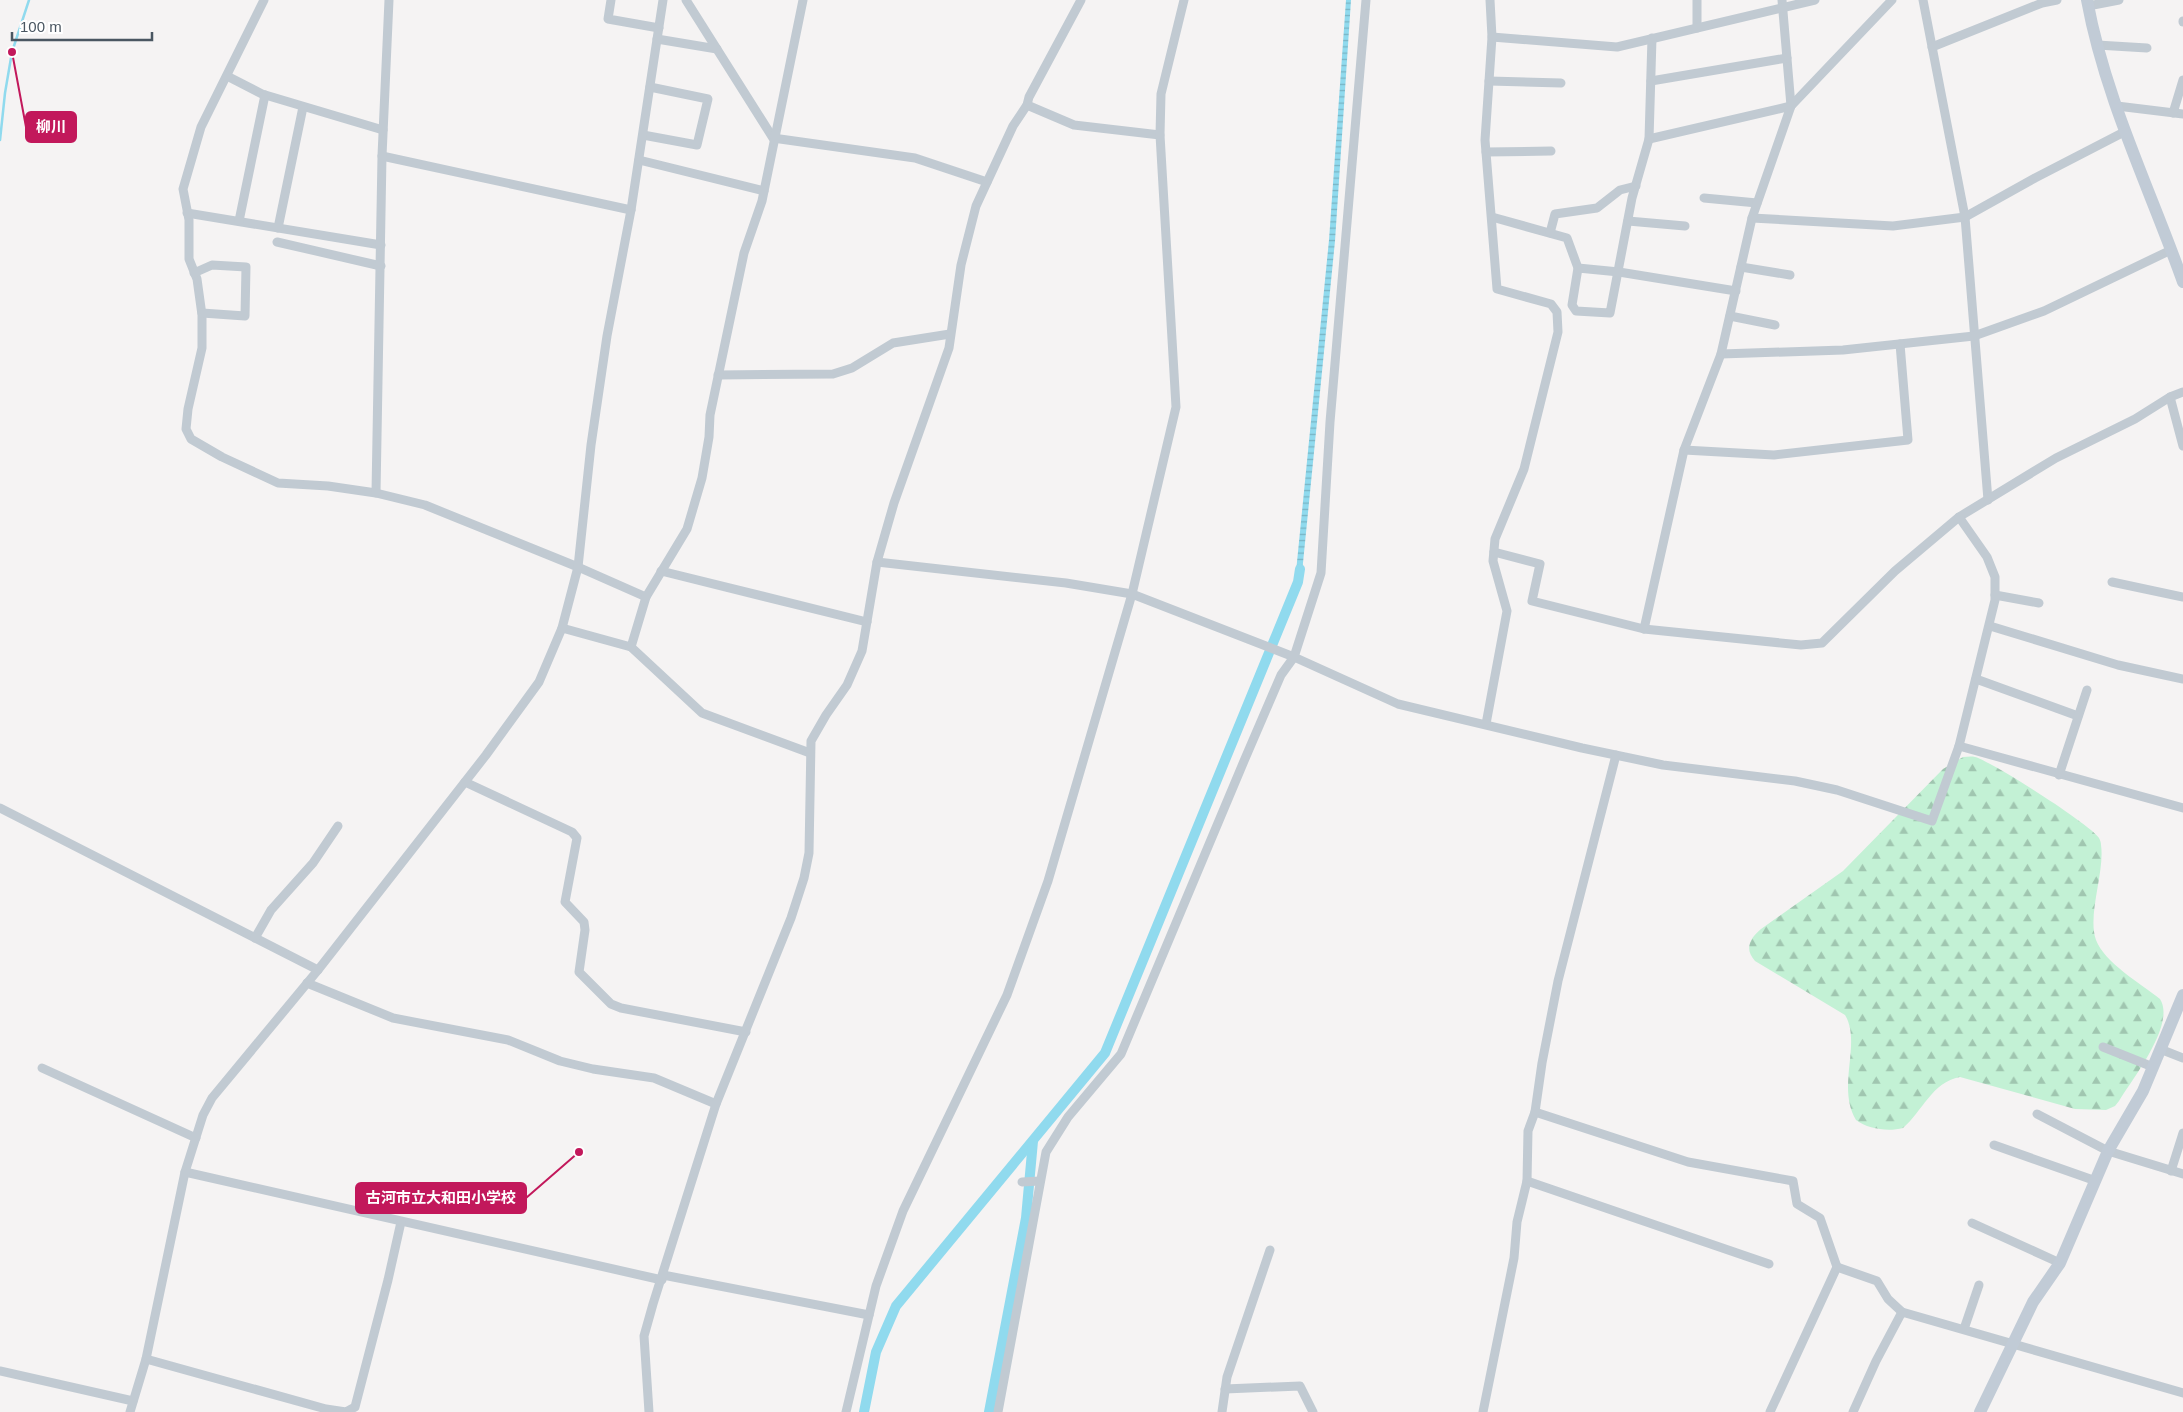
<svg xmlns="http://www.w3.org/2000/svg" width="2183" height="1412" font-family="Arial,'Noto Sans JP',sans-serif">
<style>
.forest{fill:url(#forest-firs)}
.water{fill:url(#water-rules)}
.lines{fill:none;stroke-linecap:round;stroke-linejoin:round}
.stream{stroke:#90daee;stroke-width:2.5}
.canal{stroke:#90daee;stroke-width:10}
.street{stroke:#c1cad2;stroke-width:9}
.secondary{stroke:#c1cbd6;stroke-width:12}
.leader{fill:none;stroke:#c2185b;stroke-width:2}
.callout-dot{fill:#c2185b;stroke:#fff;stroke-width:2}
.callout{fill:#c2185b;stroke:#c2185b;stroke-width:2}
.callout-label{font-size:15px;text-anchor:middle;font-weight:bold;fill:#fff}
</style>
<defs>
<pattern id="forest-firs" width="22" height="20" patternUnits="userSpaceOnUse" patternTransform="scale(1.25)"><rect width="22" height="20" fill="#c3f1d5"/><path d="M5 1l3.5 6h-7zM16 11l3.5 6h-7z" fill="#a0c6b0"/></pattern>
<pattern id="water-rules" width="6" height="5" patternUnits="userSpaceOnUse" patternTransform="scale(1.25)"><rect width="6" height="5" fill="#90daee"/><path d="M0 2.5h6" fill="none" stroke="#78b4c4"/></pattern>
</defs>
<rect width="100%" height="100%" fill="#f5f3f3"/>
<path class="forest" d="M1963,757C1967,757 1971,756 1975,757C1991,761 2091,825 2099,838C2100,840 2101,842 2101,845C2105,872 2087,915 2096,940C2104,962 2141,984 2160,999C2176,1024 2133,1078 2119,1101L2115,1106L2106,1110L2075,1109L1960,1077C1932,1082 1922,1112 1903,1128C1888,1132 1868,1129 1856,1120C1836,1087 1862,1043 1845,1015L1755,961C1744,949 1750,938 1761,929L1843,871L1943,769Z"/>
<polygon class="water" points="1346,0 1351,0 1335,241 1301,583 1295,582 1329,240"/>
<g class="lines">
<polyline class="stream" points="0,140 5,93 12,52 29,0"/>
<g class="canal">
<polyline points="864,1412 876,1352 896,1306 1105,1053 1298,582 1300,569"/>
<polyline points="989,1412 1026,1218 1033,1141"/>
</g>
<g class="street">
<polyline points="264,0 201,127 183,189 189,220 189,259 197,279 202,315 202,348 188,409 186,429 191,439 222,457 278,483 328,486 376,493 425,505 578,567 646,597"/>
<polyline points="611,0 608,19 659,28"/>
<polyline points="686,0 773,138 915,158 987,182"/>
<polyline points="1782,0 1791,106"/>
<polyline points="1923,0 1965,217 1988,500"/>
<polyline points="2088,6 2119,0"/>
<polyline points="2183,21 2183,22"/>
<polyline points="1697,28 1697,0"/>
<polyline points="1492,37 1617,47 1815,0"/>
<polyline points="657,39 717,49"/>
<polyline points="2097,45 2147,48"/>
<polyline points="1932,47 2042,3 2057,0"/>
<polyline points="227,76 262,94 383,130"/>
<polyline points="1489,81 1561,83"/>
<polyline points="1651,81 1787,58"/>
<polyline points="1027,105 1074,125 1160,135"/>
<polyline points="2117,106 2183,114"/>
<polyline points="2173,113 2183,80"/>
<polyline points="643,135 697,145 708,99 650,87"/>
<polyline points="1649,139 1791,106"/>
<polyline points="1486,152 1551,151"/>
<polyline points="382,156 631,210"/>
<polyline points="639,160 764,191"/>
<polyline points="1704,198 1757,203"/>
<polyline points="187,213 381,245"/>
<polyline points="1492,217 1567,238 1578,268 1572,305 1576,311 1610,313 1632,198 1649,139 1652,38"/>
<polyline points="1752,218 1893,226 1965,217 2035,178 2126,131"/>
<polyline points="239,221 265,95"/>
<polyline points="1628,221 1685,226"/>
<polyline points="278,228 303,107"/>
<polyline points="1550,233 1555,214 1597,208 1620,190 1636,186"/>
<polyline points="277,242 381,266"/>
<polyline points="1741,267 1790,275"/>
<polyline points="1578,268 1619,272 1736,291"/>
<polyline points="194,273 212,265 246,267 245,316 202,313"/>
<polyline points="1730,316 1775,325"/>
<polyline points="1721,354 1843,350 1974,336 2044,311 2171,250"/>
<polyline points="718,375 833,374 852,368 893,343 950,334"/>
<polyline points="2170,397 2183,446"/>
<polyline points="1684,450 1774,455 1908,440 1900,344"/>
<polyline points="376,493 382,156 389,0"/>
<polyline points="1494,552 1540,564 1532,601 1644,629 1801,645 1822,643 1895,571 1959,517 2056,458 2135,419 2170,397 2183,392"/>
<polyline points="877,562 1066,583 1132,594 1294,657 1398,704 1582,748 1663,765 1795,781 1837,790 1932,821 1959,746 1995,600 1995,577 1987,557 1959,517"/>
<polyline points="661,571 867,622"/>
<polyline points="2112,582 2183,597"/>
<polyline points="1995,595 2039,603"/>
<polyline points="1990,626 2118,665 2183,679"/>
<polyline points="562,628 631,647 702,713 810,753"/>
<polyline points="1644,629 1684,450 1721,354 1752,218 1791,106 1892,0"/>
<polyline points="631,647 646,597 687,529 702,478 709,437 710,415 744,253 762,201 803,0"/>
<polyline points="1976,679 2078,716"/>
<polyline points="1486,724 1507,611 1493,561 1495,539 1524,469 1558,332 1557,312 1551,304 1497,289 1485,140 1492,37 1490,0"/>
<polyline points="1959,746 2183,808"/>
<polyline points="2059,775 2087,690"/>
<polyline points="465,782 572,832 577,838 565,902 584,922 585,930 579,972 611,1004 621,1008 746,1032"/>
<polyline points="0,808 318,970"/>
<polyline points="255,938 271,910 313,863 338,826"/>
<polyline points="307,983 393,1018 508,1040 560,1061 593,1069 654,1078 716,1104"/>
<polyline points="2103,1047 2153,1067"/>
<polyline points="2160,1049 2183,1058"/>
<polyline points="42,1068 196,1138"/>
<polyline points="1535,1112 1688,1162 1793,1181 1797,1204 1820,1218 1837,1267 1770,1412"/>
<polyline points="2037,1114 2108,1151 2183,1174"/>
<polyline points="1994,1145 2096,1181"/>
<polyline points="2171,1171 2183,1133"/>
<polyline points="185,1172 662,1280"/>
<polyline points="1527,1181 1769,1264"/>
<polyline points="1022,1182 1040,1181"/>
<polyline points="1972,1223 2060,1263"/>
<polyline points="1837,1267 1877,1281 1888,1299 1902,1312"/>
<polyline points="663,1275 869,1315"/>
<polyline points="1964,1329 1979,1285"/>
<polyline points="146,1359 326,1409 346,1412 355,1407 388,1280 401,1222"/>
<polyline points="0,1371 133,1401"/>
<polyline points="1225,1389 1300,1386 1313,1412"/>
<polyline points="130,1412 146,1359 185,1172 203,1115 212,1098 318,970 486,755 539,682 562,628 578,567 591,445 607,336 631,210 663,0"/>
<polyline points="649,1412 644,1336 653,1304 716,1104 791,918 804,878 809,853 811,741 826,715 847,685 862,651 877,562 894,503 949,348 961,265 976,206 1013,126 1027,105 1029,97 1081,0"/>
<polyline points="846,1412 876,1286 903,1211 1007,995 1048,881 1132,594 1176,407 1160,135 1161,94 1184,0"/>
<polyline points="998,1412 1046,1152 1068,1117 1121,1054 1244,761 1281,675 1294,657 1321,573 1330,422 1366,0"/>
<polyline points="1222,1412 1227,1377 1270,1250"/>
<polyline points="1483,1412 1514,1258 1517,1222 1527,1181 1528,1131 1535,1112 1542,1063 1558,981 1616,755"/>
<polyline points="1853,1412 1876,1361 1902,1312 2183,1393"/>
</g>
<g class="secondary">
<path d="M2087,0C2105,98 2150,189 2183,282"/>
<polyline points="1980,1412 2033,1302 2060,1263 2108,1151 2143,1091 2183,995"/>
</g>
</g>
<path class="leader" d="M12 52L26 127M579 1152L526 1198"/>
<g class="callout-dot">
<circle cx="12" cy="52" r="5"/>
<circle cx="579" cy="1152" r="5"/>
</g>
<g class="callout">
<rect x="26" y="112" width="50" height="30" rx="5"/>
<rect x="356" y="1183" width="170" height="30" rx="5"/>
</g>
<g class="callout-label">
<text x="51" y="132">柳川</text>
<text x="441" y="1203">古河市立大和田小学校</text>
</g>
<path d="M12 32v8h140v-8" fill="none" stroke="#4a5661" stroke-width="2.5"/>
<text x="20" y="32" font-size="15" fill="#4a5661" stroke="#ffffff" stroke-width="4" paint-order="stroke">100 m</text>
</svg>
